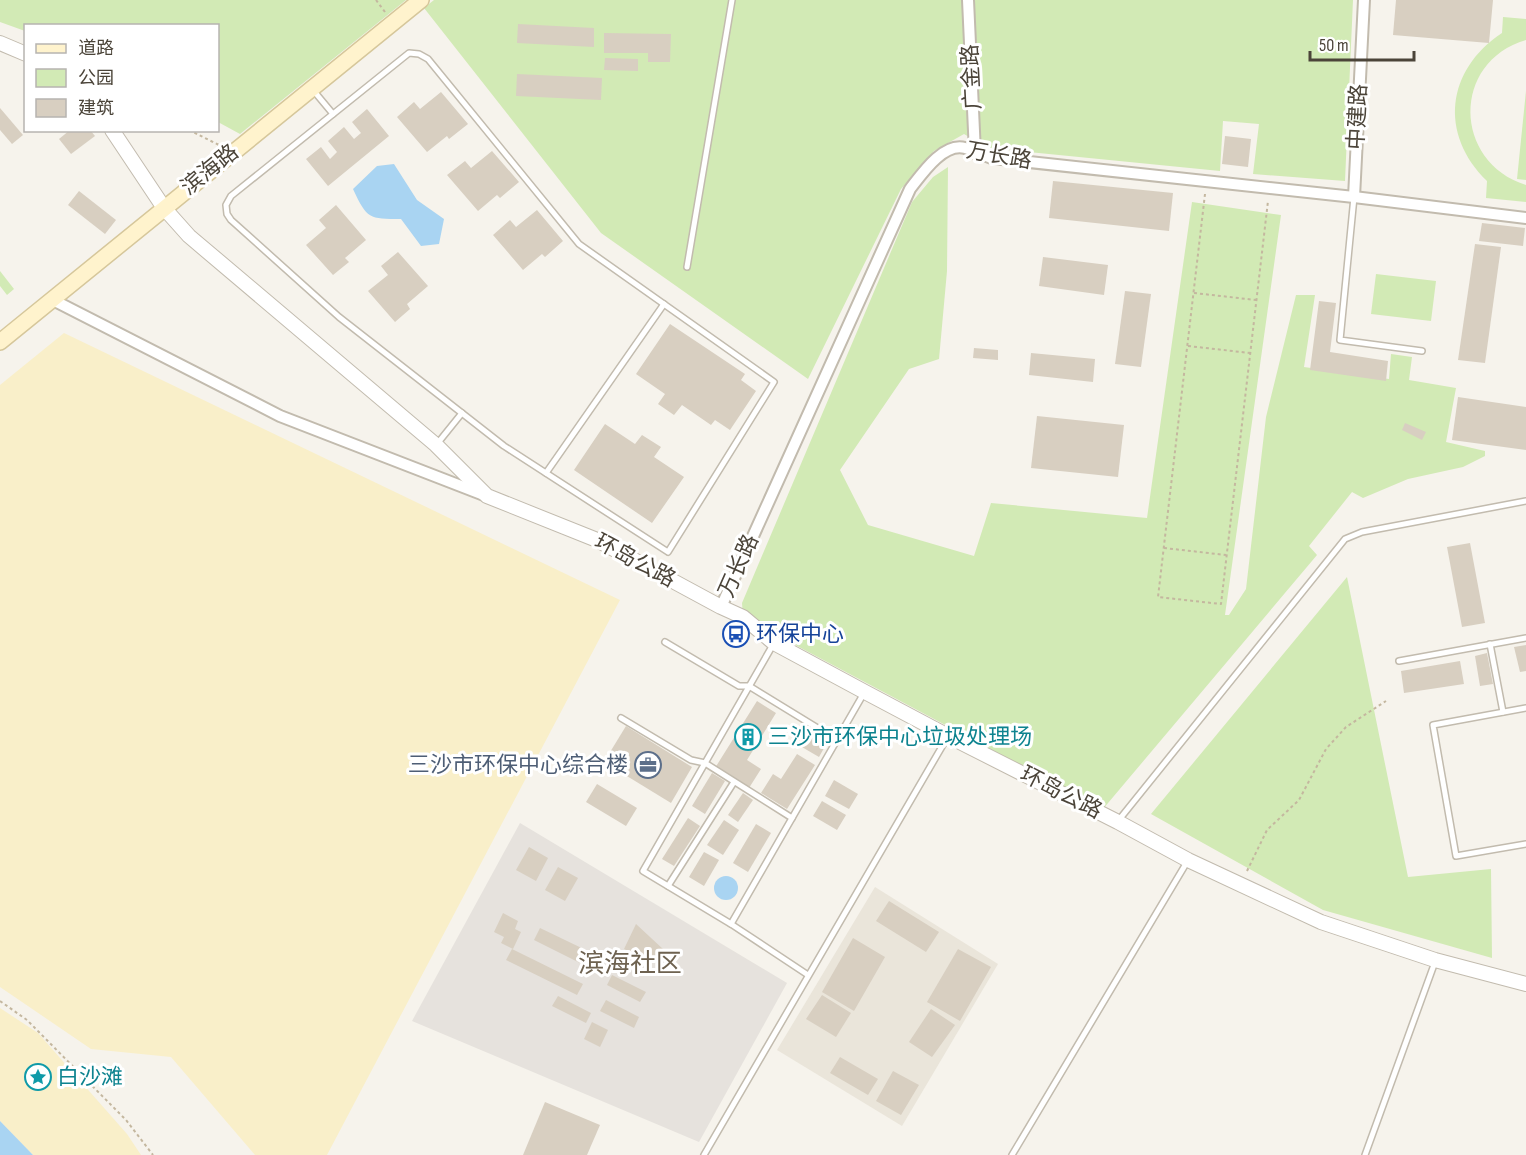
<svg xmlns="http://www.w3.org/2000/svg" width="1526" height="1155" font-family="'Sofia Sans Condensed','Noto Sans SC',sans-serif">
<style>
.residential{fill:#eae5da}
.industrial{fill:#e6e2dd}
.green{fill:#d2eab5}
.sand{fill:#f9efc9}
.water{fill:#a9d4f2}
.building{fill:#d8cfc1}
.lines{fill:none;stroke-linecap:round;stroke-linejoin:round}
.service-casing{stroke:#c2bbae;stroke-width:8}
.minor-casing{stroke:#c2bbae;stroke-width:14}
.tertiary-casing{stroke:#c2bbae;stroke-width:16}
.secondary-casing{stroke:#d6c79b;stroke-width:18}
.path{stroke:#c4b79f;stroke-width:2;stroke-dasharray:3 3;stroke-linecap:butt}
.service{stroke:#fff;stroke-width:5}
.minor{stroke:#fff;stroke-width:10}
.tertiary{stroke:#fff;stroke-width:14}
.secondary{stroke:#fff3cd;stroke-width:15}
.labels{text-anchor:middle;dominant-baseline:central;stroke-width:6;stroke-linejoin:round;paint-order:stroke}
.street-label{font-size:22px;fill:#4b4439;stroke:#fff}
.transit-label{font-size:22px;fill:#164399;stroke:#fff;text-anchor:start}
.culture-label{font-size:22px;fill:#0d838f;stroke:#fff;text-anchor:start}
.service-label{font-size:22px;fill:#4e5e75;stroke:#fff;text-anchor:end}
.quarter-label{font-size:26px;fill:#6e6250;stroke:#fff}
</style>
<rect width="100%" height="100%" fill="#f6f3ec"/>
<polygon class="residential" points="875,887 998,964 902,1126 777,1050"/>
<polygon class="industrial" points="520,823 787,983 699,1142 412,1021"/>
<g class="green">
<polygon points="0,0 406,0 240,134 218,122 218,26 26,26 25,31 0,22"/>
<polygon points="434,0 1353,0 1345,181 1253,174 1259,124 1223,121 1220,171 988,148 964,134 934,151 901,189 808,379 601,233 424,8"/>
<path d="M1503,17L1526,19V40C1451,62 1453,162 1526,185V202L1486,198L1487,181C1439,134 1446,70 1502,33Z"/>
<polygon points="1526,91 1526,180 1517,179"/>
<polygon points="948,167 947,271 939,359 909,369 840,470 868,525 974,556 991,503 1147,518 1192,202 1281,215 1225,615 1229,615 1246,589 1266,417 1296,295 1315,295 1304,367 1389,379 1391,354 1412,357 1409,380 1456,388 1446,442 1485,451 1485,456 1463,467 1408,479 1363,498 1352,492 1309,546 1317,555 1103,809 743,617 742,603 912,202 933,177"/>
<polygon points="0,271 14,289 7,295 0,286"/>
<polygon points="1376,274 1436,281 1431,321 1371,314"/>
<polygon points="1347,577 1408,877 1491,869 1492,958 1323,910 1151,814"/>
</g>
<g class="sand">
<polygon points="64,333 620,600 327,1155 255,1155 171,1057 91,1049 0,987 0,385"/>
<polygon points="0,1008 38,1033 127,1134 141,1155 33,1155 0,1121"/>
</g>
<g class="water">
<path d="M394,164L417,200L444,219L439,244L421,246L401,219C369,219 367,219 353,189L377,166Z"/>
<circle cx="726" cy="888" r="12"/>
<polygon points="0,1121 33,1155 0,1155"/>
</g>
<g class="building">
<polygon points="1396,0 1493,0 1489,43 1393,35"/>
<polygon points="518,24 594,28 594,47 517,43"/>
<polygon points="604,33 671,34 670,62 648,62 648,53 604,53"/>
<polygon points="605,58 638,59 638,71 604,70"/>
<polygon points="517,74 602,78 601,100 516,96"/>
<polygon points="441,92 468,124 449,139 447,136 427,152 397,117 414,102 420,109"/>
<polygon points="0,108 23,135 12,144 0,130"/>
<polygon points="367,109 389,136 328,186 306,159 321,147 330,159 337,152 328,141 344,127 354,139 361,133 352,122"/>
<polygon points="70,130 90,130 95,136 71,154 59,139"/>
<polygon points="1225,136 1251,139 1248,167 1222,164"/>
<polygon points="492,151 519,182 500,198 497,195 478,211 447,175 465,161 471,168"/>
<polygon points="1053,181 1173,193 1169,231 1049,218"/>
<polygon points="79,191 116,220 105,234 68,205"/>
<polygon points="336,205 366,240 345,258 349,262 333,275 306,245 326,228 319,220"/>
<polygon points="537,210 563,241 545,257 542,254 523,270 493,235 510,220 516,227"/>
<polygon points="1482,223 1525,228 1523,246 1479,241"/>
<polygon points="1475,244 1501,247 1485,363 1458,360"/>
<polygon points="398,252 428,286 407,304 410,309 395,322 368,291 388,275 381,266"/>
<polygon points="1043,257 1108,265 1104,295 1039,286"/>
<polygon points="1125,291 1151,294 1141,367 1115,364"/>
<polygon points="1319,301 1336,303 1330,352 1388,361 1386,381 1310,370"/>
<polygon points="670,324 745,374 741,380 756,391 730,430 715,420 711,425 682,405 674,415 658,404 665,394 636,374"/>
<polygon points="974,348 998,350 998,360 973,358"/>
<polygon points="1031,353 1095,359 1093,382 1029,375"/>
<polygon points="1458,397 1526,407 1526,450 1452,440"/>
<polygon points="1037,416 1124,425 1118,477 1031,468"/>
<polygon points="1405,423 1426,432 1422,440 1402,430"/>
<polygon points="605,424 635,444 642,435 661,447 654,457 684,477 652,523 574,470"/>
<polygon points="1470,543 1485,623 1462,627 1447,547"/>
<polygon points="1526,645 1526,671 1520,672 1514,647"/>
<polygon points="1487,653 1493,684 1480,686 1475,656"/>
<polygon points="1460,661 1464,684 1404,693 1401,671"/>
<polygon points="757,701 776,713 747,760 761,769 749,788 715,768"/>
<polygon points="626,726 692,767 671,803 604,762"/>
<polygon points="804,727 828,741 819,757 795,743"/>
<polygon points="797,754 815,765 787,809 761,793 773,774 781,779"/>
<polygon points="712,773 725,781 705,814 692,806"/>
<polygon points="834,780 858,794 849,809 825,796"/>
<polygon points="597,784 637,808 626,826 586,802"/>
<polygon points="743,793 753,800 738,822 728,815"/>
<polygon points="822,801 846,815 837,830 813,816"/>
<polygon points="688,818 700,826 674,866 662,859"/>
<polygon points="724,820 739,830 723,855 707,845"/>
<polygon points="756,824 771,833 748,872 733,863"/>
<polygon points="529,847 548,858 536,881 516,870"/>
<polygon points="704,852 719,860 704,886 689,877"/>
<polygon points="558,867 578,878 565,901 545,890"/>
<polygon points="889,901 939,932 926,952 876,921"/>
<polygon points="503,913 518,921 515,929 521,932 513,949 501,943 504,937 494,932"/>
<polygon points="636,924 664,950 657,964 624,949"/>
<polygon points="540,928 592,953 586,966 534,940"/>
<polygon points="853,938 885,957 854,1011 822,992"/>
<polygon points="512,949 583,984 577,995 506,960"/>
<polygon points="958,949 991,967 960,1021 927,1002"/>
<polygon points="612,975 646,992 640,1002 607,985"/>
<polygon points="822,995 851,1013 836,1037 806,1019"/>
<polygon points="558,996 591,1013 586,1023 552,1006"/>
<polygon points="606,1000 639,1017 634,1028 600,1011"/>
<polygon points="931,1009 955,1025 932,1057 909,1042"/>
<polygon points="592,1022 608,1030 600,1047 584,1039"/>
<polygon points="840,1057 878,1079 868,1095 830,1073"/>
<polygon points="893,1071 919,1085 901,1115 876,1101"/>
<polygon points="545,1102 600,1125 587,1155 523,1155"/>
</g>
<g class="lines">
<defs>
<g id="service">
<polygon points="409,53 419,54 428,59 579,244 774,382 668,552 504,446 339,317 231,220 227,214 226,205 231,196"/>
<polyline points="313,90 333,114"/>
<polyline points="1354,197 1340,340 1422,351"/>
<polyline points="687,267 732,0"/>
<polyline points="437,444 462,413"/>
<polyline points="546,473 664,304"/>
<polyline points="665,642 739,686 749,686 837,740"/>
<polyline points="774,643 643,871 731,924 864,693"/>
<polyline points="1490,644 1503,712"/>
<polyline points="1399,661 1526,638"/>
<polyline points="1526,708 1433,725 1456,856 1526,844"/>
<polyline points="621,718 691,760 705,763 792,818"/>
<polyline points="1118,821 1345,539 1362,532 1526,501"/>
<polyline points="668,886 734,782"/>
<polyline points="731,924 808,975"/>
<polyline points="704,1155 947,738"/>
<polyline points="1012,1155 1187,862"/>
<polyline points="1365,1155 1435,962"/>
</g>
<g id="minor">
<polyline points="968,0 975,153"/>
<polyline points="1354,197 1364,0"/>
<polyline points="53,300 280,416 484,495"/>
<path d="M721,607L910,189C921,175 943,142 965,148C974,151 983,155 992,158L1354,197L1526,218"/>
</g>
<g id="tertiary">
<polyline points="0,43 26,54"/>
<polyline points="112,130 164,208 189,236 436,445 487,496 597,540 721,607 743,617 774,643 865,692 948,736 1118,822 1188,860 1321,922 1435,960 1526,984"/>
</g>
<polyline id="secondary" points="0,342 421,0"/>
</defs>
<use href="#service" class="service-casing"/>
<use href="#minor" class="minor-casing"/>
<use href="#tertiary" class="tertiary-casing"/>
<use href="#secondary" class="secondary-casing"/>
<g class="path">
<polyline points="376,0 385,12"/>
<polyline points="189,130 219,145"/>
<polyline points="1205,194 1158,597 1221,604 1268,201"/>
<polyline points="1194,293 1256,300"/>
<polyline points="1188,346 1250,353"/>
<polyline points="1164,548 1226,555"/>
<polyline points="1247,871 1267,830 1299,800 1326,749 1346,727 1386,701"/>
<polyline points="0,1001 27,1020 126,1120 153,1155"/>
</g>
<use href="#service" class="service"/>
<use href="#minor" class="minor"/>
<use href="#tertiary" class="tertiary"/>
<use href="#secondary" class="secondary"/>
</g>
<defs>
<symbol id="bus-ring" viewBox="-11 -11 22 22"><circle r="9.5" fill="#fff" stroke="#1a4fb4" stroke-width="1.5"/><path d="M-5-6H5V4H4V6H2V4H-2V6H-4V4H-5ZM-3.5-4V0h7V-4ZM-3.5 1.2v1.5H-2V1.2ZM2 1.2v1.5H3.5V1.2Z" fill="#1a4fb4"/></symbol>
<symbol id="building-ring" viewBox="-11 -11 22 22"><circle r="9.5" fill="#fff" stroke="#0f9aa8" stroke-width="1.5"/><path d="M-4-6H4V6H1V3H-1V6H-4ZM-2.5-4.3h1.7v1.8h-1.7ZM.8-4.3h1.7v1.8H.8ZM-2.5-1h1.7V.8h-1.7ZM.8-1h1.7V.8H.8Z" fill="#0f9aa8"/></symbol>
<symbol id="office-ring" viewBox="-11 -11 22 22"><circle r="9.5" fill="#fff" stroke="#5c6f8a" stroke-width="1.5"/><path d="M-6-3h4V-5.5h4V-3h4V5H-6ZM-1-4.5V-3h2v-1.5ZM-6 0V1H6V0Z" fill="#5c6f8a"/></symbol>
<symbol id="sight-ring" viewBox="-11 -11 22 22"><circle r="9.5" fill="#fff" stroke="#0f9aa8" stroke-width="1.5"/><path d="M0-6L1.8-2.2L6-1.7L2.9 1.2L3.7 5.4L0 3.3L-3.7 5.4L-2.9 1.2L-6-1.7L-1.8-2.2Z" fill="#0f9aa8"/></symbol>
</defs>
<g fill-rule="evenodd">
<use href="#bus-ring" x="721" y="619" width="30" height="30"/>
<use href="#building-ring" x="733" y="722" width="30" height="30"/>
<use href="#office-ring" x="633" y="750" width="30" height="30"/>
<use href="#sight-ring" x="23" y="1062" width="30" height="30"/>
</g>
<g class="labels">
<g class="street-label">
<text transform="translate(972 77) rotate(-93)">广金路</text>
<text transform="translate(1358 117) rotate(-87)">中建路</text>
<text transform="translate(999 156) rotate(10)">万长路</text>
<text transform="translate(210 170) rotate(-39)">滨海路</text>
<text transform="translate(635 561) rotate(28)">环岛公路</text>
<text transform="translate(739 566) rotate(-66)">万长路</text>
<text transform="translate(1061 793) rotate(27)">环岛公路</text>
</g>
<g class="transit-label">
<text x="756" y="634">环保中心</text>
</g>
<g class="culture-label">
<text x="768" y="737">三沙市环保中心垃圾处理场</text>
<text x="57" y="1077">白沙滩</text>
</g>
<g class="service-label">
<text x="628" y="765">三沙市环保中心综合楼</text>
</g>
<g class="quarter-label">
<text x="630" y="964">滨海社区</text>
</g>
</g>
<rect x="24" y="24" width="195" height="108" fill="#ffffff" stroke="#b7b4b0" stroke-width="1.5"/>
<rect x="36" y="44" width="30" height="9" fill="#fff3cd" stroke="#b7b4b0" stroke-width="1.5"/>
<text x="78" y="54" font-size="18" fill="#4b4439">道路</text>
<rect x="36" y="69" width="30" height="18" fill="#d2eab5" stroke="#b7b4b0" stroke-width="1.5"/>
<text x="78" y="84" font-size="18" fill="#4b4439">公园</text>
<rect x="36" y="99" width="30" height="18" fill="#d8cfc1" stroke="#b7b4b0" stroke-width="1.5"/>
<text x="78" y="114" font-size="18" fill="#4b4439">建筑</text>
<path d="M1310 51v9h104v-9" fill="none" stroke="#4b4439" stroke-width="3"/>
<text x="1319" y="51" font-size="18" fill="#4b4439" stroke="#ffffff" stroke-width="4.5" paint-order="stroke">50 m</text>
</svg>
